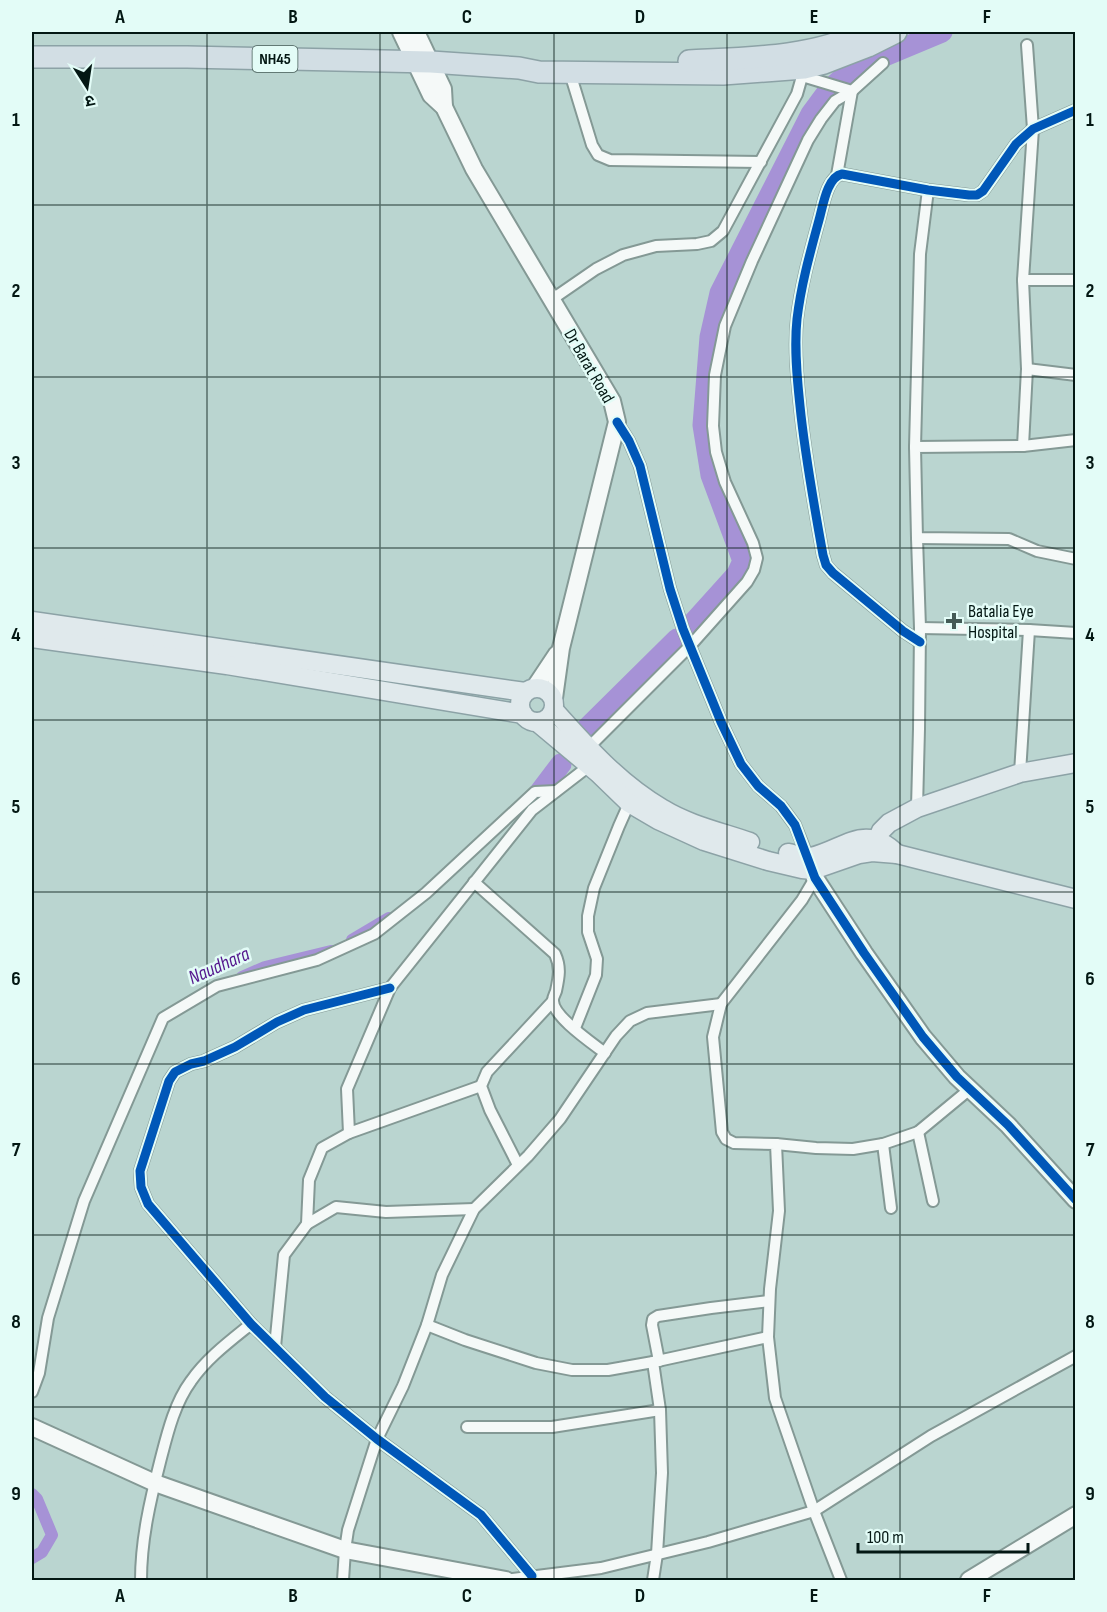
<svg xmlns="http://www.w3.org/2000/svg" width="1107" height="1612" font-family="'Sofia Sans Condensed','Noto Sans Devanagari',sans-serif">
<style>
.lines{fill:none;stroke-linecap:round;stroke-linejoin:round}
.canal{stroke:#a692d6;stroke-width:12}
.river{stroke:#a692d6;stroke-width:21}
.street-casing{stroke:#849995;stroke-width:14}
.secondary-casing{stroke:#849995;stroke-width:20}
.primary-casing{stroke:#8ca2a6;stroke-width:21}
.highway-casing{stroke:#8ca2a6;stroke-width:24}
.street{stroke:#f5f9f8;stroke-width:10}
.secondary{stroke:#f5f9f8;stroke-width:16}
.primary{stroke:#e0e9ec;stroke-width:18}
.highway{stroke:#d2dee4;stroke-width:21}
.cycleway-casing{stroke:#e3fcf7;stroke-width:13}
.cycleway{stroke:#0057b8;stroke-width:9}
.grid{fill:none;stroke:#031713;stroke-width:1.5;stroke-opacity:0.55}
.poi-dot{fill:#435a55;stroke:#e3fcf7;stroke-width:2}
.labels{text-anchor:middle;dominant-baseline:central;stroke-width:5;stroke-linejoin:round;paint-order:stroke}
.shield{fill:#e3fcf7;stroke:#465c57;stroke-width:1.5}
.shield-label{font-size:16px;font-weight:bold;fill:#031713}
.street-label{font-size:18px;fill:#031713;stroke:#e3fcf7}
.poi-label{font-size:18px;fill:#031713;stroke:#e3fcf7;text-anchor:start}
.water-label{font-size:20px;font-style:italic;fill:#55188e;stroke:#e3fcf7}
.neatline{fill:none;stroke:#031713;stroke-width:2}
.grid-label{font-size:20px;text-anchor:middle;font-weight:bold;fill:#031713}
</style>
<rect width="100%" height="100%" fill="#bad5d0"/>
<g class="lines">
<g class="canal">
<polyline points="352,940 389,918"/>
<polyline points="242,977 265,967 331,951"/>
<polyline points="32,1494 37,1499 52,1535 42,1552 32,1558"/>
</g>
<g class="river">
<polyline points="691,625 737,574 743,561 711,475 703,425 710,337 720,293 811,114 828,91 851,70 942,32"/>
<polyline points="586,729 677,639"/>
<polyline points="539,793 561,764"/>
</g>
<defs>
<g id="street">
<polyline points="570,73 592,145 598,155 610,160 761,162"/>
<polyline points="802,76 852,91 837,175"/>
<polyline points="1023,280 1076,280"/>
<polyline points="551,300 596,269 623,255 656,246 697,244 711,241 723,231 797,94 805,66"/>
<polyline points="1027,369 1076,375"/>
<polyline points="617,422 629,441 640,466 670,589 683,629 721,722 741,764 758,786 781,806 795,825 808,858"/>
<polyline points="1076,440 1023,446 915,447 917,538 1009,539 1037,551 1076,559"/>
<polyline points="1023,446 1027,369 1023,280 1033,129 1027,45"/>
<polyline points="915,447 920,254 928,190"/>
<polyline points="920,628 1029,630 1076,633"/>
<path d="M920,642L903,631L833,573L826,565L823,555C814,505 805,456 800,406C797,378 794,347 797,319C801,285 810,253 819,220C823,206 827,177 842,174L928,190L969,195H977L983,191L1016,144L1033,129L1076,110"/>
<polyline points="588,748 690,646 747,582 754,570 757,558 753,543 725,482 716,452 713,426 715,375 725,326 752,261 808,140 821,119 835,101 852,91 883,63"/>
<polyline points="1020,773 1029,630"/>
<polyline points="917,808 919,729 920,628 917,538"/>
<polyline points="815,878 802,900 721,1004 713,1037 722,1132 726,1139 734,1143 776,1144 779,1211 770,1289 768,1337 775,1398 814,1511 841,1580"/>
<path d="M474,882L555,954C561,967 559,977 556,991C555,994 553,997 553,1000C552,1016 592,1043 605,1053"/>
<polyline points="390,988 304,1010 277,1022 235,1047 204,1061 191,1064 175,1072 169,1081 140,1171 141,1187 148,1204 251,1324 325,1397 377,1439 481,1515 532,1576"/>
<polyline points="575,1028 596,975 597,959 588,932 588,916 594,888 619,826 631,799"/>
<polyline points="481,1086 349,1133 347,1089 390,988 532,810 589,766"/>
<polyline points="918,1132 933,1201"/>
<polyline points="776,1144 816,1148 853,1149 883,1144 918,1132 970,1089"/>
<polyline points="883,1144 891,1208"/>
<polyline points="518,1165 490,1110 481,1086 487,1072 553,1001"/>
<polyline points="307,1224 309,1180 322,1148 349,1133"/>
<polyline points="427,1325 465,1340 536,1363 572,1370 608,1370 653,1362 768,1337"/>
<polyline points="275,1347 284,1255 307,1224 336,1207 386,1212 474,1209"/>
<polyline points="659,1361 652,1325 653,1319 658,1316 711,1308 769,1301"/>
<polyline points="653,1362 660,1410 662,1473 657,1554 653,1580"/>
<polyline points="32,1392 39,1373 48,1318 84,1201 163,1018 217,986 317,960 374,934 426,893 535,792 556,791"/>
<polyline points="467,1427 552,1427 660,1410"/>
<path d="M141,1580C141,1540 150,1501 160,1462C167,1435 174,1404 191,1381C207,1358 230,1341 251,1324"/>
<polyline points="343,1580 345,1550 348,1530 377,1439 403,1386 427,1325 442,1275 474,1209 528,1156 560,1119 616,1036 630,1021 647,1013 721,1004"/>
<polyline points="505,1580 601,1568 708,1542 814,1511 931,1436 1076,1356"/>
</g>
<g id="secondary">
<polyline points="401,32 431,95 444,107 474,169 612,401 617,422 561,648 554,698"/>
<polyline points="416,32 443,89 444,107"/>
<polyline points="535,687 557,654"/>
<polyline points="809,859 815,878 864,953 923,1037 957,1077 1008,1125 1076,1200"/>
<polyline points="32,1427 155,1483 345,1550 506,1580"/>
<polyline points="969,1580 1076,1515"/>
</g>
<g id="primary">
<polyline points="32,621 525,692"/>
<polyline points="32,638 227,665 523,714"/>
<circle cx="537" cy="705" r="17"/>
<path d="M554,710C587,747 620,784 663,809C689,825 721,832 750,842"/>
<polyline points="537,722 598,773 629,803 658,820 704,841 768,861 802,869 813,870 859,854 872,852 897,854 1076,899"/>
<polyline points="873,850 881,831 889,823 917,808 1020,773 1076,763"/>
<path d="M788,853C795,854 804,859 811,857C845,849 865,822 897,854"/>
</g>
<g id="highway">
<polyline points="32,57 187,57 431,62 519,68 539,72 723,74 804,68 824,63 868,46 896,32"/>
<path d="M689,61C748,58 811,58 865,32"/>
</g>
</defs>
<use href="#street" class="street-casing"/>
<use href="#secondary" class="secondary-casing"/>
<use href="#primary" class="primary-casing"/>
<use href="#highway" class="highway-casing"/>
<use href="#street" class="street"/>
<use href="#secondary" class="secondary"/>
<use href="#primary" class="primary"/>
<use href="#highway" class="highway"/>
<defs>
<g id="cycleway">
<polyline points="617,422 629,441 640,466 670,589 683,629 721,722 741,764 758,786 781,806 795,825 815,878 864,953 923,1037 957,1077 1008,1125 1076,1200"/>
<path d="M920,642L903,631L833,573L826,565L823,555C814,505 805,456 800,406C797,378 794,347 797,319C801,285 810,253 819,220C823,206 827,177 842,174L928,190L969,195H977L983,191L1016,144L1033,129L1076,110"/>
<polyline points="390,988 304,1010 277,1022 235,1047 204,1061 191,1064 175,1072 169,1081 140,1171 141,1187 148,1204 251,1324 325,1397 377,1439 481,1515 532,1576"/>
</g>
</defs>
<use href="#cycleway" class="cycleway-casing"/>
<use href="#cycleway" class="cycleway"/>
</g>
<path class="grid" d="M207,32V1580M380,32V1580M554,32V1580M727,32V1580M900,32V1580M32,205H1076M32,377H1076M32,548H1076M32,720H1076M32,892H1076M32,1064H1076M32,1235H1076M32,1407H1076"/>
<path class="poi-dot" d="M951 612h6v6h6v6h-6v6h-6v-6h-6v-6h6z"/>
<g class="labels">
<rect class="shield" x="252.5" y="46" width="45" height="26" rx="4.5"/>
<g class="shield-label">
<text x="275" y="59">NH45</text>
</g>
<g class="street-label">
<text transform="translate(589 366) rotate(60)">Dr Barat Road</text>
</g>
<g class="poi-label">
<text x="968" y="611">Batalia Eye<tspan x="968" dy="21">Hospital</tspan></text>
</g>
<g class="water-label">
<text transform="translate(219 966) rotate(-24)">Naudhara</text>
</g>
</g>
<rect width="1107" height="1612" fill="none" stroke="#e3fcf7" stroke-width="66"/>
<g transform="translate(87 87) rotate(168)" stroke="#e3fcf7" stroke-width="4.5" paint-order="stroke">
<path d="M0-4.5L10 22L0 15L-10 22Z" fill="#031713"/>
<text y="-9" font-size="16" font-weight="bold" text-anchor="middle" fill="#031713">उ</text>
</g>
<path d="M858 1543v9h170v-9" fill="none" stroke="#031713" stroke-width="3"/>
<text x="867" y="1543" font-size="18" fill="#031713" stroke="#e3fcf7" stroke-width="4.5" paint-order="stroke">100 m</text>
<rect x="33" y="33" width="1041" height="1546" class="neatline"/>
<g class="grid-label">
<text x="120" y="23">A</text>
<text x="293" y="23">B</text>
<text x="467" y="23">C</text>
<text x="640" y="23">D</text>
<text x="814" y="23">E</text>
<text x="987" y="23">F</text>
<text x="16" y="126">1</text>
<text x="1090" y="126">1</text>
<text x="16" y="297">2</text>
<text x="1090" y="297">2</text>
<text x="16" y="469">3</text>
<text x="1090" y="469">3</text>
<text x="16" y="641">4</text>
<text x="1090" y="641">4</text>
<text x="16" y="813">5</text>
<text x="1090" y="813">5</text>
<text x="16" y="985">6</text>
<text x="1090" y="985">6</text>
<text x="16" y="1156">7</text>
<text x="1090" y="1156">7</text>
<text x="16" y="1328">8</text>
<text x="1090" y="1328">8</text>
<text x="16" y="1500">9</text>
<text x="1090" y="1500">9</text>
<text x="120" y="1602">A</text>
<text x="293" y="1602">B</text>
<text x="467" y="1602">C</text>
<text x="640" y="1602">D</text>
<text x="814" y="1602">E</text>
<text x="987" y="1602">F</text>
</g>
</svg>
